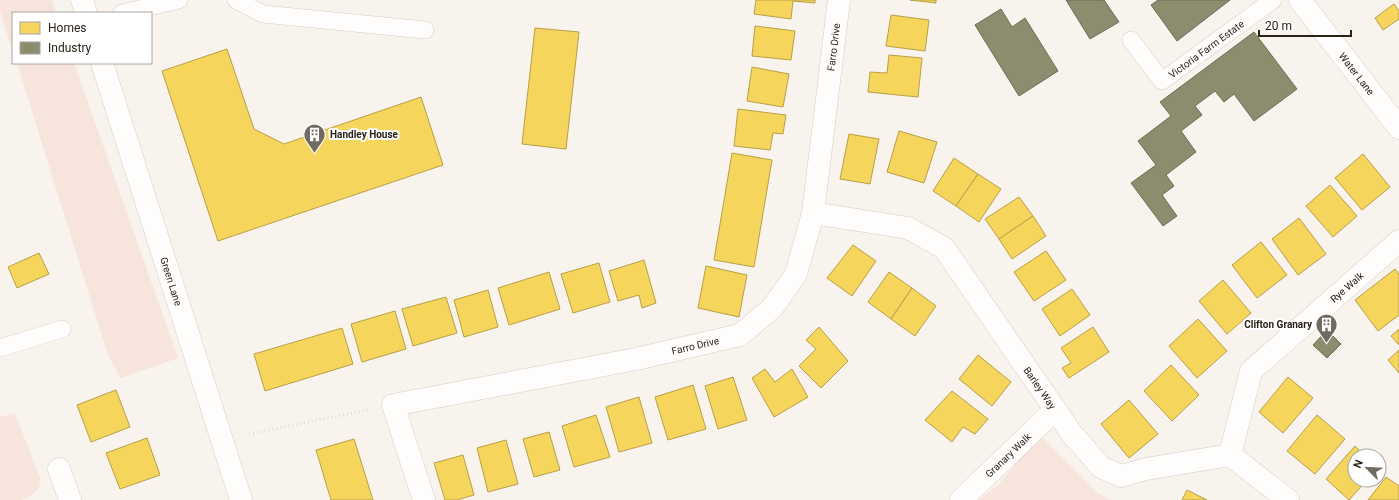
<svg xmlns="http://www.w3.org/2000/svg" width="1399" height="500" font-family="Roboto,sans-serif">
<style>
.green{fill:#f7e4dc}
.homes{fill:#f6d55c;stroke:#b89f47}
.industry{fill:#8c8c6e;stroke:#6e6c54}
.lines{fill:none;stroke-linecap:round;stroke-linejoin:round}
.service-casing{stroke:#d4cec5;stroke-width:18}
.minor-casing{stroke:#d4cec5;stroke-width:23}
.tertiary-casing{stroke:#d4cec5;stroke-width:23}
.path{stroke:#dddbd9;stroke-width:2.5;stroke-dasharray:1 3;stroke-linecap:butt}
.service{stroke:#fefdfc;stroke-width:17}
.minor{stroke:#fefdfc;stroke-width:22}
.tertiary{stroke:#fefdfc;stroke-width:22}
.labels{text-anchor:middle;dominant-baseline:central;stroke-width:4;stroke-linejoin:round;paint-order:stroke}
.street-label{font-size:10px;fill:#292116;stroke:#fff}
.poi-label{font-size:10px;font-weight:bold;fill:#292116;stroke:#fff;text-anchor:start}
</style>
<rect width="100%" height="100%" fill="#f8f3ed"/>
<g class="green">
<polygon points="0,0 52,0 56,13 13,13 13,52 0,11"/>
<polygon points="17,63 74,63 178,358 121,378 108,355"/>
<polygon points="15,413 40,478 39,488 30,496 20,500 0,500 0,417"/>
<polygon points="1040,435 1098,493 1110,500 979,500 999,484"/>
</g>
<g class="homes">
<polygon points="756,0 815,0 815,3 793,1 791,19 754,14"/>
<polygon points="910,0 936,0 936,3"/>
<polygon points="1394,4 1399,11 1399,19 1383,30 1375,18"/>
<polygon points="891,15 929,20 925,51 886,46"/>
<polygon points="755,26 795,31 791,60 752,56"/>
<polygon points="535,28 579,32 566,149 522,144"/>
<polygon points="227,49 254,129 284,144 421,97 443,165 218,241 162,71"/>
<polygon points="889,55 922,58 918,97 868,92 870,72 887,73"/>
<polygon points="752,67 789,74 783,107 747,101"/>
<polygon points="738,109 786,115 783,134 773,133 770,150 734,146"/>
<polygon points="899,131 937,142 924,183 887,172"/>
<polygon points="849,134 879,139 870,184 840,179"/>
<polygon points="732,153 772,160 754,267 714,260"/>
<polygon points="1363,154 1390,187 1362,210 1335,178"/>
<polygon points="954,158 978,174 956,206 933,191"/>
<polygon points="978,174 1001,189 979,222 956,206"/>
<polygon points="1330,185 1357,216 1333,237 1306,206"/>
<polygon points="1019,197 1033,216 999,239 985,219"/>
<polygon points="1033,216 1046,236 1012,259 999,239"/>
<polygon points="1299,218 1326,254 1298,275 1272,239"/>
<polygon points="1261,242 1287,275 1257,298 1232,265"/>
<polygon points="853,245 876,261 852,296 827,278"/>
<polygon points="1046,251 1066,280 1034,301 1014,272"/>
<polygon points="39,253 49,274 17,288 8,267"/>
<polygon points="644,260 656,303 642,308 639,295 618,301 609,271"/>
<polygon points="599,263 610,302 573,313 561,274"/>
<polygon points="706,266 747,275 739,317 698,308"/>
<polygon points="1395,269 1399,274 1399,315 1378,331 1355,300"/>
<polygon points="549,272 560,309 509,325 498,288"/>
<polygon points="889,272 912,288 891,319 868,302"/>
<polygon points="1223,280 1251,313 1227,334 1199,301"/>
<polygon points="912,288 936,306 915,336 891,319"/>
<polygon points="1072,289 1090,315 1060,336 1042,309"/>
<polygon points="488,290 498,327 464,337 454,300"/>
<polygon points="446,297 457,333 413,346 402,309"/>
<polygon points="395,311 406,349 362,362 351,324"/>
<polygon points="1198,319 1227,351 1197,378 1169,346"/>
<polygon points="819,327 848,361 821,388 799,366 816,349 806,340"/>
<polygon points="1093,327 1109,352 1069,378 1062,368 1071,363 1061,348"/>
<polygon points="342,328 353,364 265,391 254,354"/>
<polygon points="1399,329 1399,345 1391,336"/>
<polygon points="1399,350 1399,373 1388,360"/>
<polygon points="978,355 1011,382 992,406 959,379"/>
<polygon points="1171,365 1199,395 1172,421 1144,391"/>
<polygon points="765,369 775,382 792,369 808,397 774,417 752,378"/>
<polygon points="733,377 747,420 718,429 705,386"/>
<polygon points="1288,377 1313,398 1283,433 1259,412"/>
<polygon points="693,385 706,429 668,440 655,397"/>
<polygon points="116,390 130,427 91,442 77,405"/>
<polygon points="952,391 988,419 975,434 963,427 952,442 925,420"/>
<polygon points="639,397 652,443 619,452 606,407"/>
<polygon points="1129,400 1158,434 1129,458 1101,424"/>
<polygon points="596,415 610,457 574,467 562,426"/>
<polygon points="1317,415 1345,439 1315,474 1287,451"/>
<polygon points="549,432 560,470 534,477 523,439"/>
<polygon points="147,438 160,475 120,489 106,453"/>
<polygon points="354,439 373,500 331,500 316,450"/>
<polygon points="506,440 518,484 488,492 477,448"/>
<polygon points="1355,446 1365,456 1355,456 1355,480 1367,480 1349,500 1326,479"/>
<polygon points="463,455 474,495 457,500 445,500 434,463"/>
<polygon points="1386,477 1399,486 1399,500 1368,500"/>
<polygon points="1187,490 1207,500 1182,500"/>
</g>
<g class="industry">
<polygon points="1066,0 1104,0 1119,22 1090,39"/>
<polygon points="1158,0 1230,0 1177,41 1151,5"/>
<polygon points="1001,9 1012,27 1025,18 1058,71 1019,96 975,25"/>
<polygon points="1254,32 1297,89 1254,121 1234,94 1224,102 1215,91 1195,106 1202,115 1181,131 1196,152 1166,175 1174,186 1162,195 1177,216 1163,226 1131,183 1156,165 1138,141 1171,116 1160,102"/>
<polygon points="1327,330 1341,344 1327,358 1313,345"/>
</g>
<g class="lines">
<defs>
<g id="service">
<polyline points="236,0 263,14 425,30"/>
<polyline points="122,13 179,0"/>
<path id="s1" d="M1131,40L1162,81L1273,0"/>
<polyline points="0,348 62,329"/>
</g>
<g id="minor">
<path id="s2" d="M813,213L908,228L944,248L1072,434L1101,467L1121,476L1146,469L1230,455L1288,500"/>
<path id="s3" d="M1230,455L1251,371L1399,241"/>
<polyline points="59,469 70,500"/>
<path id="s4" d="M424,500L393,405L636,359L740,335L773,307L796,274L813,213L839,0"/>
<path id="s5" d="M961,500L1055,410"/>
</g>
<g id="tertiary">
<polyline points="82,0 86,13"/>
<path id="s6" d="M1300,0L1399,128"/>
<path id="s7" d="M102,63L241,500"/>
</g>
</defs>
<use href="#service" class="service-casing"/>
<use href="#minor" class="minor-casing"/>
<use href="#tertiary" class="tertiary-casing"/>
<polyline class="path" points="249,434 368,410"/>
<use href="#service" class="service"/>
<use href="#minor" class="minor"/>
<use href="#tertiary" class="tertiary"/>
</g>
<defs>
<symbol id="building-pin" viewBox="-11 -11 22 30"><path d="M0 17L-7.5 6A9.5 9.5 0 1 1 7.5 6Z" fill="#716a61" stroke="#fff"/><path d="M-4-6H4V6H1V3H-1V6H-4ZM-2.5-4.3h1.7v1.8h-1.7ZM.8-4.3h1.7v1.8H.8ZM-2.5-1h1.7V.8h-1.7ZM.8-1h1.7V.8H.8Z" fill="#fff"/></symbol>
</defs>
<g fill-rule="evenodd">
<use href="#building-pin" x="302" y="122" width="25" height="34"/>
<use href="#building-pin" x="1314" y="312" width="25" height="34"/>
</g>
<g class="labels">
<g class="street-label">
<text stroke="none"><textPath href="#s4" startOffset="768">Farro Drive</textPath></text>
<text stroke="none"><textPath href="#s1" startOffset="106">Victoria Farm Estate</textPath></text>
<text stroke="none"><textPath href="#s6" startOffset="93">Water Lane</textPath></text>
<text stroke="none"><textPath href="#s7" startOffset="229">Green Lane</textPath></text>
<text stroke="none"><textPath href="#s3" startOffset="214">Rye Walk</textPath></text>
<text stroke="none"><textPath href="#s4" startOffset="408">Farro Drive</textPath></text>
<text stroke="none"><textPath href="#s2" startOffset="307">Barley Way</textPath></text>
<text stroke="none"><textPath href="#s5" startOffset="65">Granary Walk</textPath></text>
</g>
<g class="poi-label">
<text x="330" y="134">Handley House</text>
<text x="1312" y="324" text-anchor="end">Clifton Granary</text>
</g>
</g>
<rect x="12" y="12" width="140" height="52" fill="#ffffff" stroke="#a9a6a2"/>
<rect x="20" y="22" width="20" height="12" fill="#f6d55c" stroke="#a9a6a2"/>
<text x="48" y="32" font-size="12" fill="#292116">Homes</text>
<rect x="20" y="42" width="20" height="12" fill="#8c8c6e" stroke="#a9a6a2"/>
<text x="48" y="52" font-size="12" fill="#292116">Industry</text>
<g transform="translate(1367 468) rotate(294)"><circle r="19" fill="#ffffff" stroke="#a9a6a2"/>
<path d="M0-3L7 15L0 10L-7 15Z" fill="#716a61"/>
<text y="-6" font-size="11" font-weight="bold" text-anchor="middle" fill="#292116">N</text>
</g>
<path d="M1259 30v6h92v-6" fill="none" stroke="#292116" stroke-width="2"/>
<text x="1265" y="30" font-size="12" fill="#292116" stroke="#ffffff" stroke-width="3" paint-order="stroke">20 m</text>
</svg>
